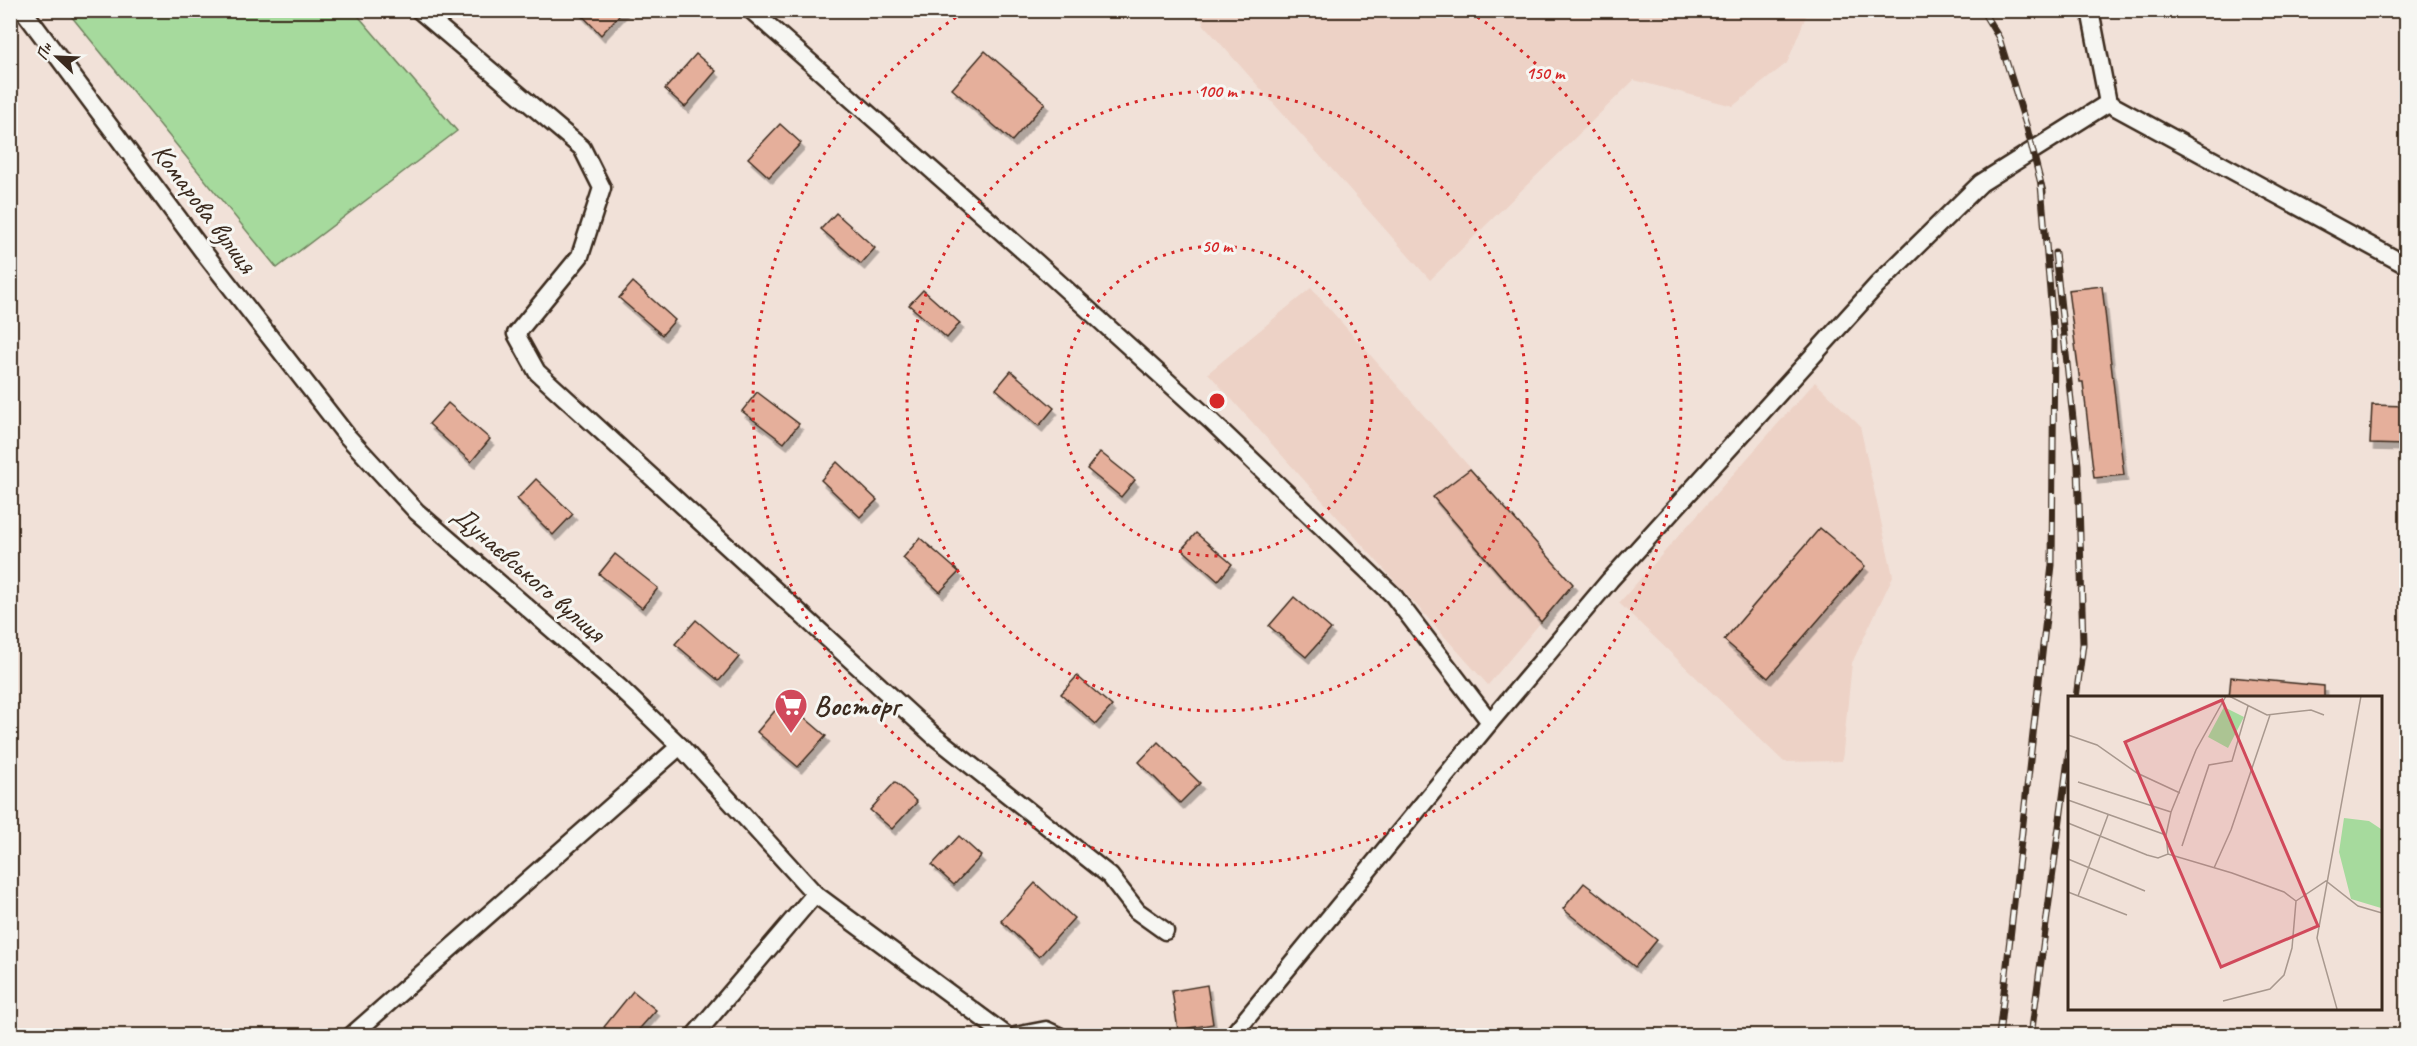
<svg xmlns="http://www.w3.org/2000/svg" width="2417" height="1046" font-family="Caveat,sans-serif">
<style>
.built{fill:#edd2c6}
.green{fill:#a6da9d;stroke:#70825e;stroke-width:1.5}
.building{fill:#e5af9b;stroke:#3b2a1e;stroke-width:1.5;filter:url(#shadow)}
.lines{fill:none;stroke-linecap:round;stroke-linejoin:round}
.minor-casing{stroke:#3b2a1e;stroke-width:21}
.minor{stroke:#f6f6f2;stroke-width:16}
.rail-casing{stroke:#3b2a1e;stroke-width:7}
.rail{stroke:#f6f6f2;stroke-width:4.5;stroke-dasharray:14;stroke-linecap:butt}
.ring{fill:none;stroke:#d62828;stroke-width:3;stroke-dasharray:3 6}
.labels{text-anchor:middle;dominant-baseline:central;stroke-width:6;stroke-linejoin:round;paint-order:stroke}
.street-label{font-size:28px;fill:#3b2a1e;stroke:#f6f6f2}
.poi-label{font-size:28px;font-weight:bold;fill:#3b2a1e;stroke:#f6f6f2;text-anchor:start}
.inset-road{fill:none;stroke:#a8988e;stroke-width:1.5}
.view{fill:#d1495b;fill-opacity:0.15;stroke:#d1495b;stroke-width:3}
.inset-edge{fill:none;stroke:#3b2a1e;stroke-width:3}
.centre{fill:#d62828;stroke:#f6f6f2;stroke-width:3}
.ring-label{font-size:18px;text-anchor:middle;font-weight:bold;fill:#d62828;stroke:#f6f6f2;stroke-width:6;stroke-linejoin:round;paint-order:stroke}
</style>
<defs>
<filter id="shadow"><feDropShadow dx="3.5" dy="6" stdDeviation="0" flood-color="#0004"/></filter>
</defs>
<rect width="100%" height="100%" fill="#f1e1d8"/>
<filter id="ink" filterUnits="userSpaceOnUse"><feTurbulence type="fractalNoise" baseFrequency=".0167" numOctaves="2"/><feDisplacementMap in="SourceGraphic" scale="12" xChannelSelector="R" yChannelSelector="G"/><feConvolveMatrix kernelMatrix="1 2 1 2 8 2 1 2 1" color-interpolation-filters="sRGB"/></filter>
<g filter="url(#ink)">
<g class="built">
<polygon points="1197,11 1808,11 1787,63 1733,106 1634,80 1430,280 1204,25"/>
<polygon points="1311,288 1573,584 1488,685 1208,373"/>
<polygon points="1815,382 1860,426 1893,576 1852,663 1842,761 1784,762 1619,603"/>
</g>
<polygon class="green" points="67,11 354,11 457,131 277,268"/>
<g class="building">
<polygon points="577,10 624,10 601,35"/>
<polygon points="985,51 1045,103 1012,141 952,89"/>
<polygon points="696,54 716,71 685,107 665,89"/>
<polygon points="780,124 801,143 769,177 748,158"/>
<polygon points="836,213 875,248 861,264 821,229"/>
<polygon points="633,282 675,320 662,335 619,298"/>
<polygon points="2102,286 2124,475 2094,478 2083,382 2080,382 2068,290"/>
<polygon points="923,290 960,323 947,338 909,305"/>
<polygon points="1011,371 1054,408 1039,426 996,389"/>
<polygon points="757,392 799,424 784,443 742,411"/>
<polygon points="448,403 490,439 471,462 429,424"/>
<polygon points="2372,405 2406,406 2406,445 2370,444"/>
<polygon points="1100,452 1135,480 1121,497 1087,469"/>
<polygon points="837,462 877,500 860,517 821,480"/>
<polygon points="1470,469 1573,584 1541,622 1433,497"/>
<polygon points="536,479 573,514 553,535 517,499"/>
<polygon points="1820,528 1865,566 1768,678 1724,640"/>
<polygon points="1196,533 1232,564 1218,581 1182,549"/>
<polygon points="920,538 959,572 940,592 903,558"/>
<polygon points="615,554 658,588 642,608 599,574"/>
<polygon points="1294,597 1331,629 1306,657 1269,626"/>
<polygon points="696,620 739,657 719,681 675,644"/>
<polygon points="1077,676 1112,706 1096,724 1061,694"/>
<polygon points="2231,677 2324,686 2324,698 2229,698"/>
<polygon points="784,700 826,736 798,767 757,732"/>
<polygon points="1158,742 1200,783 1180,803 1139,762"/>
<polygon points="895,782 917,802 892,829 870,810"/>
<polygon points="959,836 981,856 954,885 932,865"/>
<polygon points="1035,883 1074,918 1039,957 1001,921"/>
<polygon points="1584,883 1657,940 1635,967 1563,909"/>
<polygon points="1207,985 1213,1024 1178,1030 1172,991"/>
<polygon points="633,991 656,1010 634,1035 615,1035 604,1027"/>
</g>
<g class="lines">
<defs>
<g id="minor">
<polyline points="23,10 202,250 347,436 417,512 620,688 680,746 815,894 1007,1036"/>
<polyline points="419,10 582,148 602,188 580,256 516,334 537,372 933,735 1110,876 1137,911 1165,931"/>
<polyline points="751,10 1037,263 1210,420 1393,595 1490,722"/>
<polyline points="2090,10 2108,103"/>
<polyline points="2108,103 2406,265"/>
<polyline points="351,1036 680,746"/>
<polyline points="694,1036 815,894"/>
<polyline points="1015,1036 1046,1030 1059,1036"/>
<polyline points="1232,1036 1490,722 1610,580 1877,285 1981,183 2108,103"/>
</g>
</defs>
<use href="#minor" class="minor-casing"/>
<use href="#minor" class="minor"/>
<defs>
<g id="rail">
<polyline points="1982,10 1999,38 2027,128 2043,192"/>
<polyline points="2055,253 2078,465 2083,644 2076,698"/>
<polyline points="1999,1036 2052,565 2054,338 2041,185"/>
<polyline points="2031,1036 2069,752"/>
</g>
</defs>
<use href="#rail" class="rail-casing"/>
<use href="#rail" class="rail"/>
</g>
</g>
<g class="ring">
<circle cx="1217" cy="401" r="155"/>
<circle cx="1217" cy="401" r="310"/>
<path d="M1470 12A464 464 0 1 1 964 12"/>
</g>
<defs>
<symbol id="supermarket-pin" viewBox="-11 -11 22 30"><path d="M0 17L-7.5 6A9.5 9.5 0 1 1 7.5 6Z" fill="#d1495b" stroke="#f6f6f2"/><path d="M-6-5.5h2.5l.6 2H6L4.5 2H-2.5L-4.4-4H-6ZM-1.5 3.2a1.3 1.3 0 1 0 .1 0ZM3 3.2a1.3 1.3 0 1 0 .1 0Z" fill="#fff"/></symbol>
</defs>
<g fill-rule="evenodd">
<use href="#supermarket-pin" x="772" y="686" width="38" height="52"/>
</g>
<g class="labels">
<g class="street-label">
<text transform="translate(205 208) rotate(53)">Комарова вулиця</text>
<text transform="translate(529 573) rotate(41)">Дунаєвського вулиця</text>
</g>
<g class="poi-label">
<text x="814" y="705">Восторг</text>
</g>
</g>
<g transform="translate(2068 696)">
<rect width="314" height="314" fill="#f1e1d8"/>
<path d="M156,11L176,21L160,52L140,41ZM276,122L301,125L313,133V212L283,203L271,156Z" fill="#a6da9d"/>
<path class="inset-road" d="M161,0L199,19L243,14L256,19M0,39L29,49L69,77L112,97M10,86L103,116M0,104L98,139M0,127L79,159L90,162L100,158L164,177L216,196L228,205M114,150L141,69L164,65L180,10M100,158L98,139L103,116L128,54L158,0M0,163L77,195M146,172L163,134L202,19M0,196L59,219M10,200L40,119M228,205L258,185L290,210L314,217M155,305L202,293L216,279L224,252L228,205M269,313L249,242L293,0"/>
<path class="view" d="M154,4L250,230L153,271L57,46Z"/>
<rect width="314" height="314" class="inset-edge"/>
</g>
<circle cx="1217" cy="401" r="9" class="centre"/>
<g class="ring-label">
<text x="1545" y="79">150 m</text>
<text x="1217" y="97">100 m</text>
<text x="1217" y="252">50 m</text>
</g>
<rect width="2417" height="1046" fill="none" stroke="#f6f6f2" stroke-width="36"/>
<rect x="18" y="18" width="2381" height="1010" fill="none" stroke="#3b2a1e" stroke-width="2" filter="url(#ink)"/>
<g transform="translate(57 57) rotate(293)" stroke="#f6f6f2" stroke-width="4.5" paint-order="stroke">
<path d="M0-4.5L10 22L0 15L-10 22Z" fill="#3b2a1e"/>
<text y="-9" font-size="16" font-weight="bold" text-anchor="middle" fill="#3b2a1e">Пн</text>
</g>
</svg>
